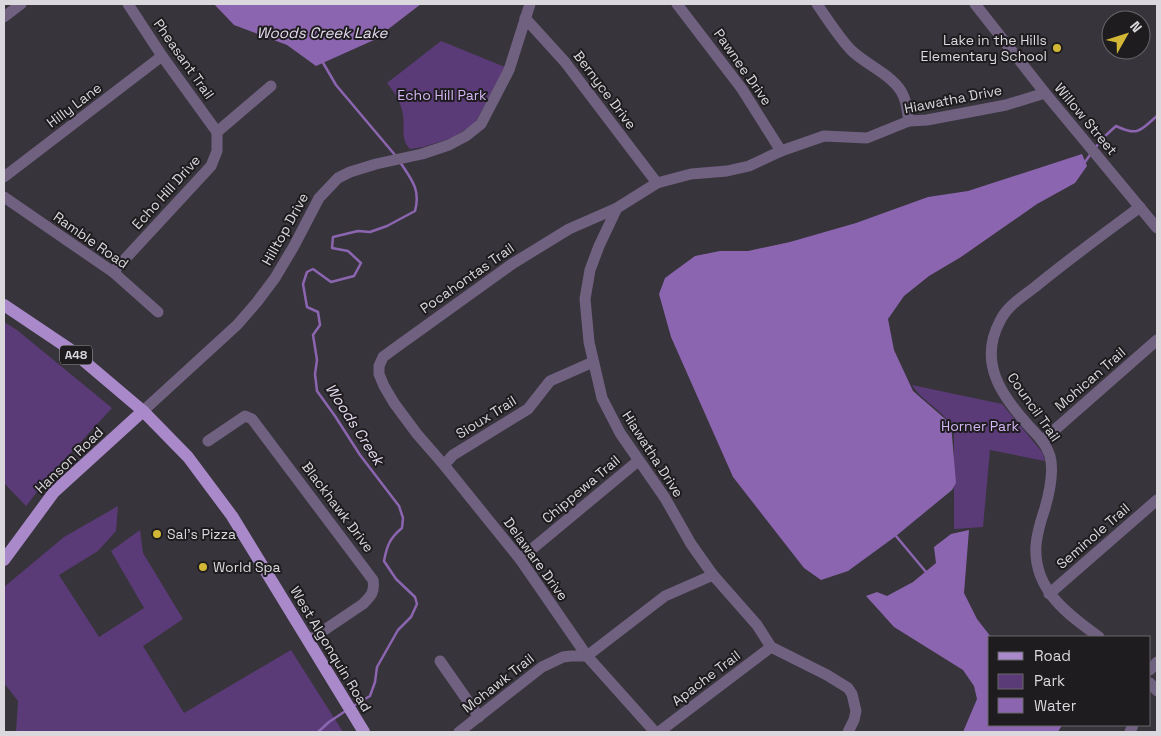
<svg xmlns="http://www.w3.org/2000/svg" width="1161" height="736" font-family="'Space Grotesk',sans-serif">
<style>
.green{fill:#5b3b77}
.water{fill:#8c65b0}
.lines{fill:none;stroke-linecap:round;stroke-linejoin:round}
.stream{stroke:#8c65b0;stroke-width:2.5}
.minor{stroke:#706181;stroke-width:11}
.major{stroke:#aa89cb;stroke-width:12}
.poi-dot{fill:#d2b736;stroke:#1e1c1f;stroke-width:2}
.labels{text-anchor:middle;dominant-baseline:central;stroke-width:4;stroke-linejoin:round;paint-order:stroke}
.shield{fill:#1e1c1f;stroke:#a2a0a3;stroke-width:1}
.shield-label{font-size:12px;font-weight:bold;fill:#dad8dc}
.poi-label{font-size:14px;fill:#dad8dc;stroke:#1e1c1f;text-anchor:start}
.street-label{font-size:14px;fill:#dad8dc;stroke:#1e1c1f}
.park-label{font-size:14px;fill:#d3b6f2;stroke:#1e1c1f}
.water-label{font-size:15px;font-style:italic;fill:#e5dbf0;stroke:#1e1c1f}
</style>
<rect width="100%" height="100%" fill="#37343b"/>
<g class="green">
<path d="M441,41L505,67L475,123L452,138L423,147L410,149C400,138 405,128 403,115C401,102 395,93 387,83Z"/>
<polygon points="4,322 17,330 112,408 51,474 26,506 4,483"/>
<path d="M912,385L1002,404L1042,452L1045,461L990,450L983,527L954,529V431C946,411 923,403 912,385Z"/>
<polygon points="118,506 116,531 98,551 59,575 99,637 144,608 111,551 140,530 143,553 183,619 143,646 184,713 291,650 343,732 16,732 18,701 4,683 4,587 64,537"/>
</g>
<g class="water">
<polygon points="214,4 421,4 374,40 316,66 287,45 234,25"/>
<polygon points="1082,154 1087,166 1075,183 1037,204 961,257 929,276 904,296 888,319 894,350 913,391 951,424 956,483 952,490 896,536 848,571 821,580 804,568 733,477 671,337 659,294 665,278 695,256 720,251 748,251 790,242 856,223 928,197 968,191"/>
<polygon points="969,530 964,593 977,619 991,637 990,637 990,725 1062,725 1058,732 963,732 977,699 974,686 963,670 894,627 866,596 877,592 887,596 913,582 936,563 934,547 951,534"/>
</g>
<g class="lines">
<g class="stream">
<polyline points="322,61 336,85 395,155"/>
<path d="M1095,148L1105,136L1116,126C1139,137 1140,130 1157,116"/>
<polyline points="1085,162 1090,155"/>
<polyline points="896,536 926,572"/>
<path d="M353,706L370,696L375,682L377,667L398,630L411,617L417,604L415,597L396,579L384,561C387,545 390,538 402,528L403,518L399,506L360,455L335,416L317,391L315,374L317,360L313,335L320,325L318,312L307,307L303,284L307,272L313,269L331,282L354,276L361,263L348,251L332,248L333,237L358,231L370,232L387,226L415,211C421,189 411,179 400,162"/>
<polyline points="318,732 329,722 347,710"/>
</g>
<g class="minor">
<polyline points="128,4 162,56 217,132"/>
<polyline points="677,4 742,89 781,151"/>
<path d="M817,4C828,20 838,36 851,50C866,65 895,76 903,95C907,103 907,112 909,121"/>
<polyline points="975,4 1045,93 1157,228"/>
<polyline points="4,17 21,4"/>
<polyline points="525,18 565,62 657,183"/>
<polyline points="4,177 162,56"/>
<polyline points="4,197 113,272 158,312"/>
<polyline points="617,208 569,229 512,264 391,351 383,357 379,366 379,374 384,386 394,403 417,434 444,465 520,559 587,656 655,732"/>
<polyline points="113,272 211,166 217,151 217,132 271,86"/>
<polyline points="143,411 237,325 257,302 275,278 294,246 319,198 338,178 350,172 376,164 422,154 449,145 466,136 481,124 509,70 530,4"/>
<path d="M208,441L245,416L252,419L373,580C375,592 371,596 363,604L308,641"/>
<polyline points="1042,441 1157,340"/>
<polyline points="444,465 453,455 471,444 528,409 550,381 593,362"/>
<polyline points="520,559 638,461"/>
<polyline points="1049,594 1157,500"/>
<path d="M1099,637C1067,614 1033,589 1036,545C1037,533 1041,520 1045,508C1049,494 1054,471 1050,456C1046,443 1037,435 1028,425C1001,395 978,362 1000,321C1007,306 1022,297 1035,287C1069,259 1105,233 1140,207"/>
<polyline points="440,661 479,717"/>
<polyline points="1150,670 1157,662"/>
<polyline points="1150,683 1157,691"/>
<polyline points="459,732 542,667 563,657 571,656 587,656 665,596 713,575"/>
<polyline points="659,732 771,647"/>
<polyline points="848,732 854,720 856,711 852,694 848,688 827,675 771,647 757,625 713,575 691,544 665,498 620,433 602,398 589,342 585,299 590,270 599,246 617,208 657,183 691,174 727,171 749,166 781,151 824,136 867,138 909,121 927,120 1006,105 1045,93"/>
<polyline points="1130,732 1133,725"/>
</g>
<g class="major">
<polyline points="4,305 71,350 143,411 188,457 232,516 364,732"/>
<polyline points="4,560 54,492 143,411"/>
</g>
</g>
<g class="poi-dot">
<circle cx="1057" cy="48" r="5"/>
<circle cx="157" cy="534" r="5"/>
<circle cx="203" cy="567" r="5"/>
</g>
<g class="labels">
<rect class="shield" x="60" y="345.5" width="32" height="19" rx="4"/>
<g class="shield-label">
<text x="76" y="355">A48</text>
</g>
<g class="poi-label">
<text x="1047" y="40" text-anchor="end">Lake in the Hills<tspan x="1047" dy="16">Elementary School</tspan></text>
<text x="167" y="534">Sal's Pizza</text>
<text x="213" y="567">World Spa</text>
</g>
<g class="street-label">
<text transform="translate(184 59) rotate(55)">Pheasant Trail</text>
<text transform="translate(743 67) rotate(55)">Pawnee Drive</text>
<text transform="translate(605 90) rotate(53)">Bernyce Drive</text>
<text transform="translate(953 99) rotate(-11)">Hiawatha Drive</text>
<text transform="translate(74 105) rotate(-37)">Hilly Lane</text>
<text transform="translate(1086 119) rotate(50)">Willow Street</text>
<text transform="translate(166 192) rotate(-48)">Echo Hill Drive</text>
<text transform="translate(285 229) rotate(-61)">Hilltop Drive</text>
<text transform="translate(91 240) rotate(35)">Ramble Road</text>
<text transform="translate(467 278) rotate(-35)">Pocahontas Trail</text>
<text transform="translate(1090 379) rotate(-41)">Mohican Trail</text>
<text transform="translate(1034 407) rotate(55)">Council Trail</text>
<text transform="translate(486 417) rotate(-32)">Sioux Trail</text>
<text transform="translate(653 454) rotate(57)">Hiawatha Drive</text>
<text transform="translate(69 460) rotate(-44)">Hanson Road</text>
<text transform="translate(581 489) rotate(-40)">Chippewa Trail</text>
<text transform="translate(338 507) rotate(53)">Blackhawk Drive</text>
<text transform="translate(1093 536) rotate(-41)">Seminole Trail</text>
<text transform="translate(536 559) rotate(54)">Delaware Drive</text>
<text transform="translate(331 649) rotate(59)">West Algonquin Road</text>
<text transform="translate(706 678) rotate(-37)">Apache Trail</text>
<text transform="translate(498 683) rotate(-38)">Mohawk Trail</text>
</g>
<g class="park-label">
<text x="442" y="95">Echo Hill Park</text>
<text x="980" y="426">Horner Park</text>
</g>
<g class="water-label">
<text x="322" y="32">Woods Creek Lake</text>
<text transform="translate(355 424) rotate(57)">Woods Creek</text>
</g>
</g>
<rect width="1161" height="736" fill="none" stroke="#dad8dc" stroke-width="10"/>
<rect x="988" y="636" width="162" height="90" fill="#1e1c1f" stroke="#69676b"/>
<rect x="998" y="652" width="25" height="8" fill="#aa89cb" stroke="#69676b"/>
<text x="1034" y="661" font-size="15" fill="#dad8dc">Road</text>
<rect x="998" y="674" width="25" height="15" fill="#5b3b77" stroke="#69676b"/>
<text x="1034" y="686" font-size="15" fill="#dad8dc">Park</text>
<rect x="998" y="698" width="25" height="15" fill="#8c65b0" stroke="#69676b"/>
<text x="1034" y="711" font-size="15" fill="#dad8dc">Water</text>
<g transform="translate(1126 35) rotate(51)"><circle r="24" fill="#1e1c1f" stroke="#69676b"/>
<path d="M0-4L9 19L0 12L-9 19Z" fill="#d2b736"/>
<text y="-8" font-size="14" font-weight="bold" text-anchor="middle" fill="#dad8dc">N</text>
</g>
</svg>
